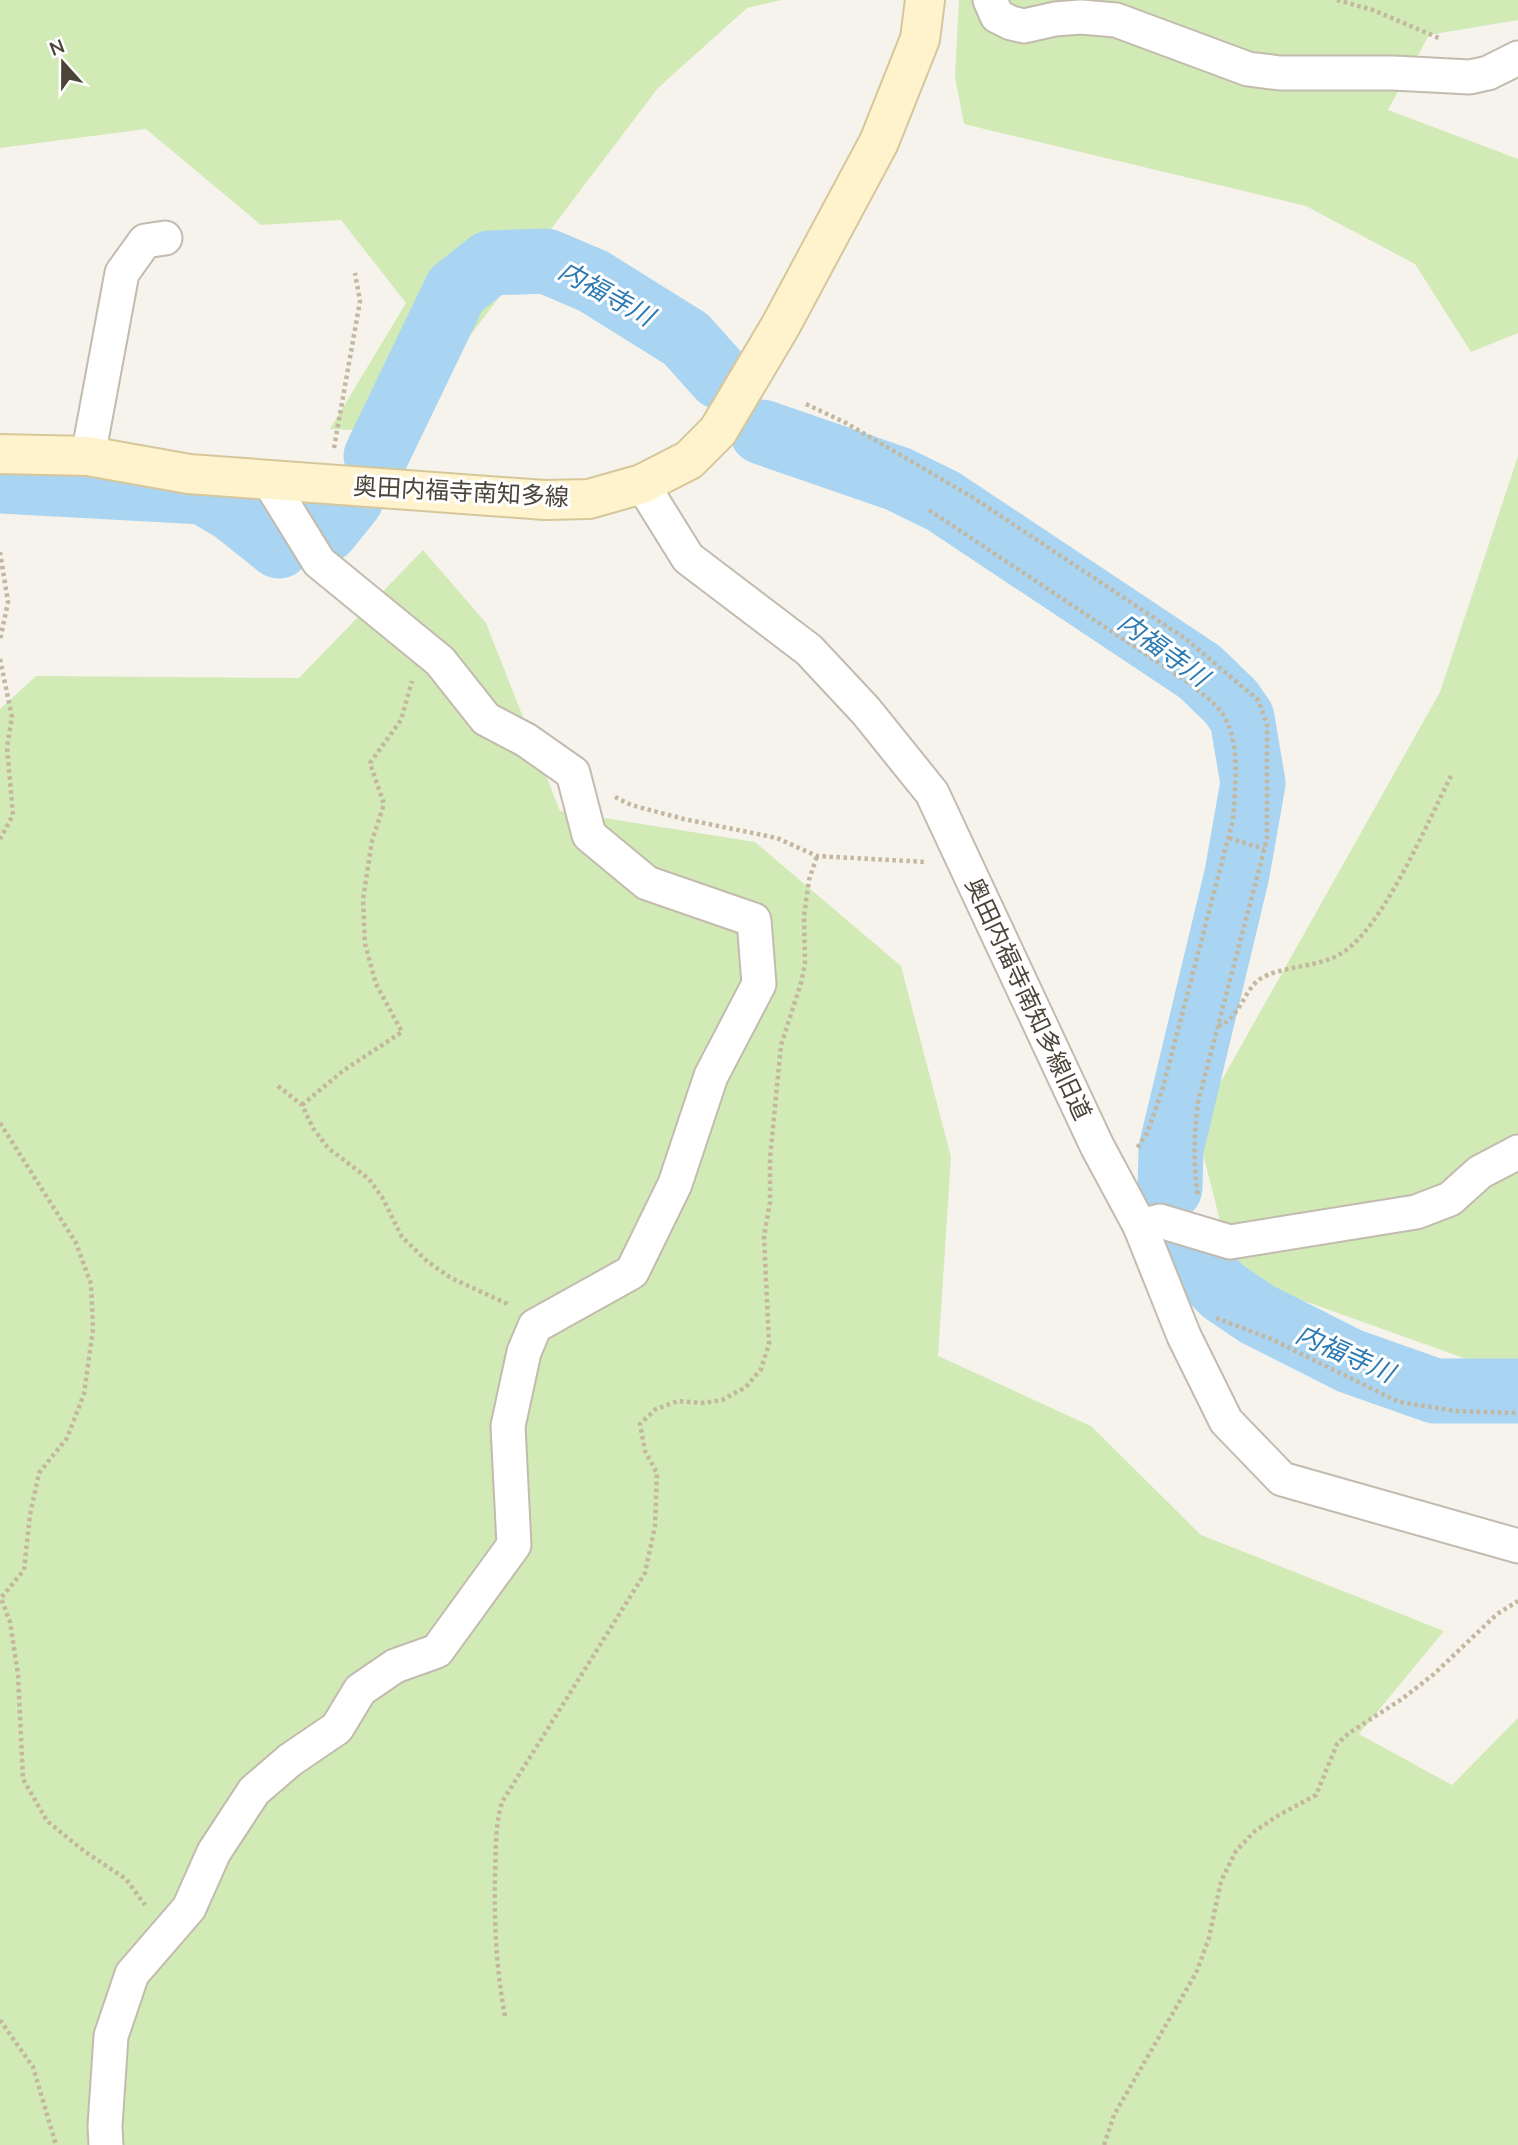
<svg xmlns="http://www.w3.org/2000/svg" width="1518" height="2145" font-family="'Nunito Sans','Noto Sans JP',sans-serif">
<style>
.green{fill:#d2eab5}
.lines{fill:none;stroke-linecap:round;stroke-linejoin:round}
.river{stroke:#a9d4f2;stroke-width:65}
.minor-casing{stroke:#c2bbae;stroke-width:37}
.secondary-casing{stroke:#d6c79b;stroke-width:42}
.path{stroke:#c4b79f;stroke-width:4.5;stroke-dasharray:3.5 3.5;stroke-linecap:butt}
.minor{stroke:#fff;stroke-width:33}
.secondary{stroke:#fff3cd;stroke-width:38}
.labels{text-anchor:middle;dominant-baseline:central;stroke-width:6;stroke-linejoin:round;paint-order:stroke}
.street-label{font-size:24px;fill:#4b4439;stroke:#fff}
.water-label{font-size:26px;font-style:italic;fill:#2e7ab2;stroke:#fff}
</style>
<rect width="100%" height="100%" fill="#f6f3ec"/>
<g class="green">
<polygon points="0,0 781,0 747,8 658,88 397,432 330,429 406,303 341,220 261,225 146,129 0,148"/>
<polygon points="959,0 1518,0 1518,20 1429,35 1388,110 1518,159 1518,333 1471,352 1415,264 1306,206 964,124 955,77"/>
<polygon points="1518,456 1518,1363 1489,1367 1234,1276 1196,1126 1440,692"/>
<polygon points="423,550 486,623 560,811 755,842 901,966 951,1157 938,1356 1091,1426 1201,1535 1444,1631 1359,1734 1452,1785 1518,1718 1518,2145 0,2145 0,709 36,676 299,678"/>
</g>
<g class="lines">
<g class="river">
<polyline points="762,432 898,479 943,501 1200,672 1231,702 1242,718 1253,783 1237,874 1171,1149 1170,1188"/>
<polyline points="376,456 456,290 490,263 546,261 593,281 686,339 720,377"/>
<polyline points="0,481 203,492 234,510 279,546"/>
<polyline points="326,530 351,499"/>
<polyline points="1193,1260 1223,1291 1257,1314 1350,1361 1435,1391 1518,1391"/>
</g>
<defs>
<g id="minor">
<polyline points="990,0 997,16 1011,23 1024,26 1055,19 1081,17 1116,20 1248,69 1280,73 1393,73 1470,77 1488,73 1518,58"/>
<polyline points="88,456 122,273 145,241 165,238"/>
<polyline points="642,484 688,558 809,650 866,711 932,793 1097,1146 1140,1226 1184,1336 1226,1421 1282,1479 1518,1546"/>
<polyline points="1140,1226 1160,1221 1230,1242 1416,1212 1450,1199 1480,1172 1518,1152"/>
<polyline points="106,2145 105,2126 111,2036 132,1974 189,1908 214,1852 254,1791 290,1760 337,1728 360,1690 395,1666 437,1651 514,1545 508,1426 524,1352 535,1326 632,1272 675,1184 711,1076 759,984 754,920 647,883 589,835 573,773 526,740 486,719 440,661 319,562 269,481"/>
</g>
<polyline id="secondary" points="0,454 88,456 189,474 545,500 589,499 642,484 689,460 718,431 781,325 879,142 920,39 925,0"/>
</defs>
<use href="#minor" class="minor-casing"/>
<use href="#secondary" class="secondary-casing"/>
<g class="path">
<polyline points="1337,0 1373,10 1441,39"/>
<path d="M806,404L846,423L972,497L1186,639L1258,700L1267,724V839L1198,1102C1194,1135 1193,1164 1198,1196"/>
<polyline points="334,448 360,301 355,273"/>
<path d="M929,510L1192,685C1202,694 1217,704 1224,716C1241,745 1235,788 1233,820L1162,1091L1147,1133L1136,1150"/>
<polyline points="0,552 8,602 0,640"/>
<polyline points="0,659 12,717 7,747 13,815 0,839"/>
<polyline points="615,797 631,805 684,819 777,838 817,856 926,862"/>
<polyline points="1229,838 1264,849"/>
<path d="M1218,1026C1239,1020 1243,991 1260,979C1279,966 1318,968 1342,953C1383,928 1428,821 1451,776"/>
<polyline points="278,1086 302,1105 313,1128 328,1148 369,1179 382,1197 402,1237 428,1262 451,1278 510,1305"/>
<polyline points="302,1105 344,1070 402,1032 376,984 365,944 363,899 372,841 384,804 370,763 401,720 412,681"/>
<polyline points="0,1123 76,1243 91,1284 93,1329 84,1394 67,1438 39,1473 30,1515 24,1570 1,1598 10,1622 18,1674 23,1779 47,1821 84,1851 126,1879 145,1905"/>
<polyline points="1216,1318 1269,1338 1399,1402 1457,1411 1518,1413"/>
<path d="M505,2016C496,1968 494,1922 495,1873C496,1849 495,1826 502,1802L645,1573L655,1526L657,1473L645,1451L640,1424L656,1409L678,1401L703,1403L722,1400L746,1387L761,1369L769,1344L764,1236L770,1202V1158L781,1045L801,983L805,963L804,916L809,880L817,856"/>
<polyline points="0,2020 33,2067 56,2145"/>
<polyline points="1104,2145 1114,2115 1196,1973 1209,1938 1221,1881 1236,1851 1255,1831 1279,1815 1316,1795 1337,1744 1349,1733 1402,1699 1434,1674 1497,1614 1518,1601"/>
</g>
<use href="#minor" class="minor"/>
<use href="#secondary" class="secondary"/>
</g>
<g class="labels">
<g class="street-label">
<text transform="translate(461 492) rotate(3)">奥田内福寺南知多線</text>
<text transform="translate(1028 999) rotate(65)">奥田内福寺南知多線旧道</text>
</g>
<g class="water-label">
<text transform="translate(606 294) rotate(29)">内福寺川</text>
<text transform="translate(1163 650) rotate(36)">内福寺川</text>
<text transform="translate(1345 1354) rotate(24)">内福寺川</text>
</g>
</g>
<g transform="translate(63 63) rotate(339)" stroke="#ffffff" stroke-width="5" paint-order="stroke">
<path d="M0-5L12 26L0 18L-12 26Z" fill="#4b4439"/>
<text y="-10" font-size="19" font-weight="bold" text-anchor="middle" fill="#4b4439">N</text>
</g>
</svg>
